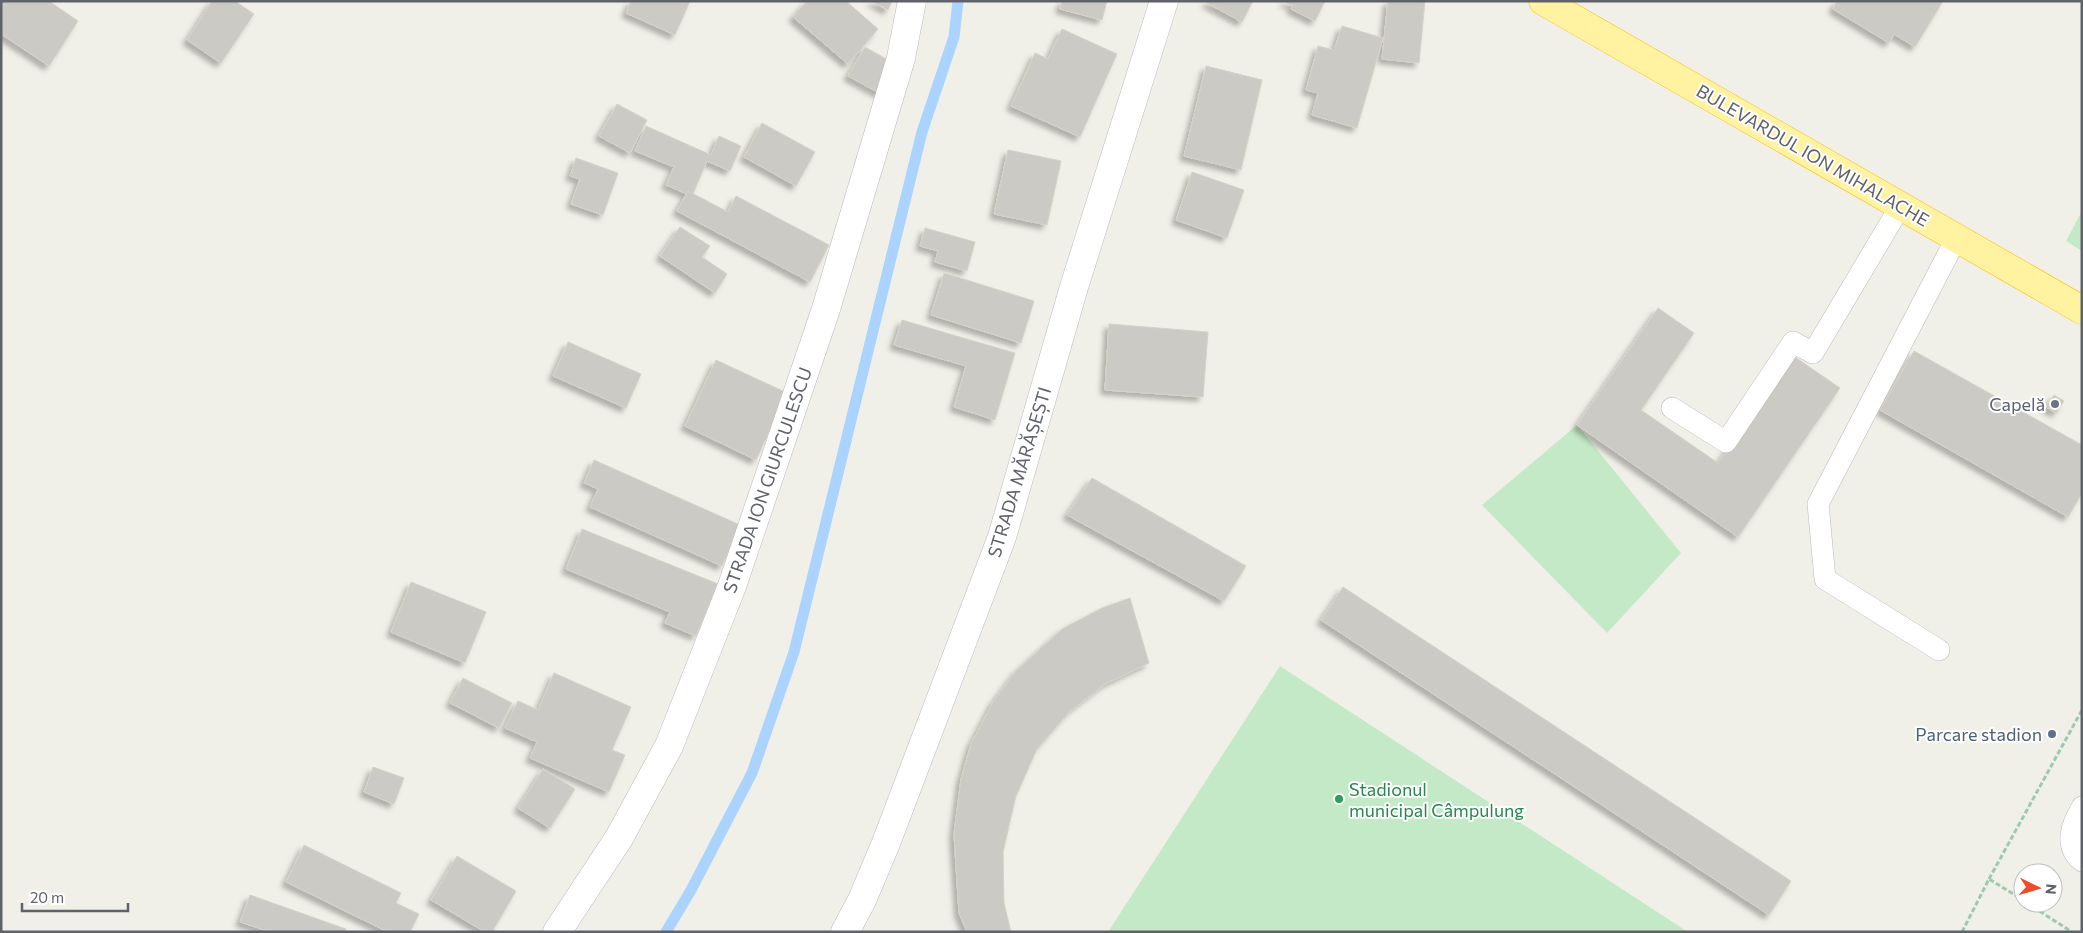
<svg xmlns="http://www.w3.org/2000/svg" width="2083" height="933" font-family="Commissioner,sans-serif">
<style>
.green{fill:#c4e9c6}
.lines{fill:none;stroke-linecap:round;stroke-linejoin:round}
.stream{stroke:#aad4ff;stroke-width:11}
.building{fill:#cccac5;stroke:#d6d2c5;filter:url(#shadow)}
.service-casing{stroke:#b8b9be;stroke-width:22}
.minor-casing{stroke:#b8b9be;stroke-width:29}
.secondary-casing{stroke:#b9bbc1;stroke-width:29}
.trunk-casing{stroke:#f9bd00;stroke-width:29}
.path{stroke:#9ccaad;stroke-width:3;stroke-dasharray:5 2.5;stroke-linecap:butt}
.service{stroke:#fff;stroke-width:21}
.minor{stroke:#fff;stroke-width:28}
.secondary{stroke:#fff;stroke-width:28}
.trunk{stroke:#fff2a0;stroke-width:28}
.worship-dot{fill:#6b7280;stroke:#fff;stroke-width:2}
.service-dot{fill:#5c6f8a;stroke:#fff;stroke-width:2}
.leisure-dot{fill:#2e9e5b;stroke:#fff;stroke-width:2}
.labels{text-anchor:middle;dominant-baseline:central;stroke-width:4;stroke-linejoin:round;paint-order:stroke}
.street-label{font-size:18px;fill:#5f6268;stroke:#fff}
.worship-label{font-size:18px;fill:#5b616d;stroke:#fff;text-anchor:end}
.service-label{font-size:18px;fill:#4e5e75;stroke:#fff;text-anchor:end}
.leisure-label{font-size:18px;fill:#27864d;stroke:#fff;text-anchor:start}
</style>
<defs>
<filter id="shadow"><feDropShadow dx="-4.5" dy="4.5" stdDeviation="2.5" flood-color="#0004"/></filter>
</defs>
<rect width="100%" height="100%" fill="#f1f0e8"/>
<g class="green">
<polygon points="2082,211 2082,251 2066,241"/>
<polygon points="1577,425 1681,553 1607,633 1482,505"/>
<polygon points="1280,666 1688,932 1108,932"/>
</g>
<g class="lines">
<polyline class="stream" points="666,932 691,890 752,773 794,652 922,132 954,37 958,1"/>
</g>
<g class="building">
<polygon points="3,1 49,1 78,21 49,66 1,34 1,4"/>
<polygon points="212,1 235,1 254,14 221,63 187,40"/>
<polygon points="631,1 690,1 675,35 626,13"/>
<polygon points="807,1 846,1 878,29 848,64 793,17"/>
<polygon points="871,1 892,1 888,10"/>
<polygon points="1062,1 1107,1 1102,20 1060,9"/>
<polygon points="1207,1 1253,1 1242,22 1207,3"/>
<polygon points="1283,1 1325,1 1315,21 1291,9 1293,6"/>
<polygon points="1388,1 1425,1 1419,63 1382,59"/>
<polygon points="1837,1 1943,1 1915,47 1894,34 1889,43 1833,9"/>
<polygon points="1342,26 1383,38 1357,128 1312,115 1318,93 1306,90 1318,46 1334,50"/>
<polygon points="1062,29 1117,54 1080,137 1011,106 1035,53 1048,59"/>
<polygon points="865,47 897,65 881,94 848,76"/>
<polygon points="1206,66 1262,80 1241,170 1184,156"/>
<polygon points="617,104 647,120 630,153 599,136"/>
<polygon points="762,123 815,152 796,186 744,157"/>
<polygon points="646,126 711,155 719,136 741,146 730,171 707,161 692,196 666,185 674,167 635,151"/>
<polygon points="1008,150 1061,161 1047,225 994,214"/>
<polygon points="576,158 618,173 603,215 571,204 580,179 570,176"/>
<polygon points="1192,172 1244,190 1227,238 1176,220"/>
<polygon points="688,191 728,212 736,196 829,245 810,282 677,211"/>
<polygon points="680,227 710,246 702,257 727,274 715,293 660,256"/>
<polygon points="925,228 975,242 967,271 935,262 938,251 920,246"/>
<polygon points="944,273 1034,301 1021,343 931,315"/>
<polygon points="1658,308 1694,333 1641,410 1718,463 1792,355 1840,388 1738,537 1577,425"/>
<polygon points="902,320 1015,353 995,420 954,407 966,366 894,345"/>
<polygon points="1109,324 1208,332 1203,397 1105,390"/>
<polygon points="568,342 641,374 626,408 553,376"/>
<polygon points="1914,351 2082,445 2082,493 2068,517 1880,410"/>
<polygon points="716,360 787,393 756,460 685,426"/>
<polygon points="2054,395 2064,401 2056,413 2046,407"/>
<polygon points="594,460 740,525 722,566 590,507 598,489 584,483"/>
<polygon points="1092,478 1246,566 1224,601 1067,515"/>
<polygon points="582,529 718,584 696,636 665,623 670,612 566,569"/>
<polygon points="411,582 486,612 465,663 391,632"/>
<polygon points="1343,587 1791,881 1769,915 1321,620"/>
<polygon points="1130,598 1149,663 1105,684 1070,711 1037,749 1016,796 1003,852 1004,903 1011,932 967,932 959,913 954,834 961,779 971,744 993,702 1016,671 1062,629 1102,608"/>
<polygon points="554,673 631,707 612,750 625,755 609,792 530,758 537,742 505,728 518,701 538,710"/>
<polygon points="463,678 512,703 499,728 450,703"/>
<polygon points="373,767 404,778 394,804 364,792"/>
<polygon points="543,769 575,789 550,828 518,808"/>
<polygon points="304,845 401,893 396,903 419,914 410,932 388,932 286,882"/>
<polygon points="457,856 516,891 492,932 485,932 431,900"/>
<polygon points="250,895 346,929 345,932 270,932 240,922"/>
</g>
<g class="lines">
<defs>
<g id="service">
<polyline points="1672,408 1726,442 1793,342 1813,353 1901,205"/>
<polyline points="1939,650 1825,579 1818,504 1957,237"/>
<path d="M2082,807C2072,824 2063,845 2082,861"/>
</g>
<polyline id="minor" points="557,932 619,838 669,746 732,586 826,309 901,58 912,1"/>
<polyline id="secondary" points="845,932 862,900 886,843 1002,537 1074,287 1164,1"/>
<polyline id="trunk" points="1543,1 2082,310"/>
</defs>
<use href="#service" class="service-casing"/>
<use href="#minor" class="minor-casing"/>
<use href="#secondary" class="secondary-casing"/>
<use href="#trunk" class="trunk-casing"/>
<g class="path">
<polyline points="1989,879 2082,710"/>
<polyline points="2027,903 2072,932"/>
<polyline points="1962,932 1989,879 2023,900"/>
</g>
<use href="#service" class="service"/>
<use href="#minor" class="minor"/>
<use href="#secondary" class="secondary"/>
<use href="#trunk" class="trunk"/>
</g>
<circle class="worship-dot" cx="2055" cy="404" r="5"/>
<circle class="service-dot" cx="2052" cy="734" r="5"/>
<circle class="leisure-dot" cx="1339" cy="799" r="5"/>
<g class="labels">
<g class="street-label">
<text transform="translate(1813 155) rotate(30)">BULEVARDUL ION MIHALACHE</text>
<text transform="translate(1019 472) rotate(-73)">STRADA MĂRĂȘEȘTI</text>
<text transform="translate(767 480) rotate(-71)">STRADA ION GIURCULESCU</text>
</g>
<g class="worship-label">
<text x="2045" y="404">Capelă</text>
</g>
<g class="service-label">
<text x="2042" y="734">Parcare stadion</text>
</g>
<g class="leisure-label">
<text x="1349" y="789">Stadionul<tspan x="1349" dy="21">municipal Câmpulung</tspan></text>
</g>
</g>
<rect width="2083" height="933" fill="none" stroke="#5f6268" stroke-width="5"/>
<g transform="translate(2038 888) rotate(95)"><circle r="24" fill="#ffffff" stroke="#bfc0c3"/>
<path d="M0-4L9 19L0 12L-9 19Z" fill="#ef4c2f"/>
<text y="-8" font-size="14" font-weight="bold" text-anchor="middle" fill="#5f6268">N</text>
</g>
<path d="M22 903v8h106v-8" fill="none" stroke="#5f6268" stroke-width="2.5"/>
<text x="30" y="903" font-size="15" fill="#5f6268" stroke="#ffffff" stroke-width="4" paint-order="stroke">20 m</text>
</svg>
